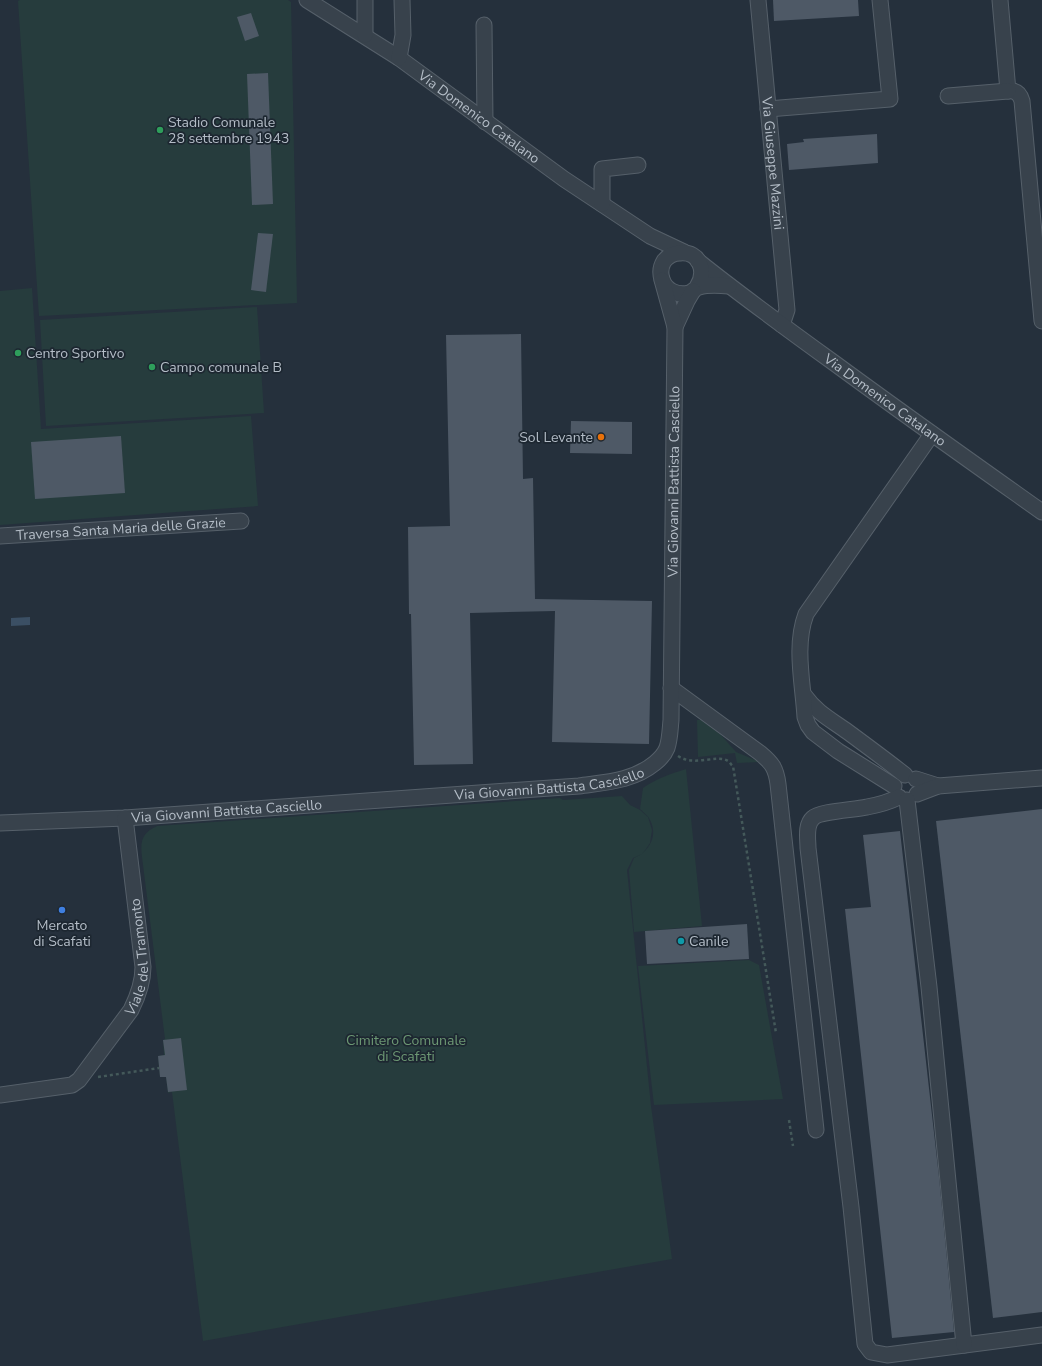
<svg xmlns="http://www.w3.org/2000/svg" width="1042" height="1366" font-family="'Nunito Sans',sans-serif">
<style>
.green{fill:#263c3d}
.water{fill:#3b4f64}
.building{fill:#4e5966}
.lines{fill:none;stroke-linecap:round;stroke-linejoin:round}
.minor-casing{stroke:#56606a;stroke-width:17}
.path{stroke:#44595a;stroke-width:2.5;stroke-dasharray:3 3;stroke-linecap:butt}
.minor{stroke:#38424c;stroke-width:15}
.leisure-dot{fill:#2e9e5b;stroke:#1d2731;stroke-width:1.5}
.food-dot{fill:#e8710a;stroke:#1d2731;stroke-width:1.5}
.shop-dot{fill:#3f7fe0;stroke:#1d2731;stroke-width:1.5}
.culture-dot{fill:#0f9aa8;stroke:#1d2731;stroke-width:1.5}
.labels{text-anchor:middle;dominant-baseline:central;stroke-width:3.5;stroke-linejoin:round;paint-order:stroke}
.street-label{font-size:14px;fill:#b4bdc7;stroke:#1d2731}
.poi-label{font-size:14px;fill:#b4bdc7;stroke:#1d2731;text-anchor:start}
.park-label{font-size:14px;fill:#6c9773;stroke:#1d2731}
</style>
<rect width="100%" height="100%" fill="#25303c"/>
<g class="green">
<polygon points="20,0 288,0 291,2 297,303 39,316 18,1"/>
<polygon points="32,288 41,429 251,416 258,506 0,525 0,291"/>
<polygon points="257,307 264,413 46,426 40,320"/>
<polygon points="697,720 701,720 720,734 736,752 760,762 737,763 735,753 698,757"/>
<path d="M686,769L702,926L634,932L629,870L634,858C650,851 659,835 649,818C647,815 643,812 640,809L643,788C656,779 670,774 686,769Z"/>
<path d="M622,796L630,805L640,810L648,817L652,830L650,843L646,849L642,854L633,858L627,870L651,1106L672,1259L203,1341L172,1092L168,1093L166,1077H160L158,1056L164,1055L163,1040L165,1039L142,857C140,841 142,833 157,826L560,798L563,800Z"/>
<polygon points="749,960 759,965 783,1099 654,1105 638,966"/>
</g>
<polygon class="water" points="30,617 30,625 11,626 11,618"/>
<g class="building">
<polygon points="773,0 858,0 859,16 774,21"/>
<polygon points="251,13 259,36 245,41 237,17"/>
<polygon points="268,73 273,204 252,205 247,74"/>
<polygon points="877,134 878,163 789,170 787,144 804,142 803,139"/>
<polygon points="258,233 273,234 266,292 251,290"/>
<polygon points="521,334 523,479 533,478 535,599 652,601 649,744 552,742 555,611 470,613 473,764 414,765 411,614 409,614 408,527 450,526 446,335"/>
<polygon points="571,421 632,422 632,454 570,453"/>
<polygon points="121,436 125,493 35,499 31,442"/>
<polygon points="1042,809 1042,1312 993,1318 936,821"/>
<polygon points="900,831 939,1177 954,1332 892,1338 845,909 871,907 863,835"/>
<polygon points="747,924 749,959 647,964 645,931"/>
<polygon points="181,1038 187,1090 168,1092 166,1077 160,1077 158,1056 165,1055 163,1040"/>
</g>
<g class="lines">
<defs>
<g id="minor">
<path id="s1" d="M307,0L399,58L564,179L650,236L684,252"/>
<path id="s2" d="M758,0L787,310L782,325"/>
<path d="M1000,0L1008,91C1016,90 1020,94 1022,101L1042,321"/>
<polyline points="484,25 485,122"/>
<polyline points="365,35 365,0"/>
<polyline points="399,58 403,35 402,0"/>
<polyline points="948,96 1008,91"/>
<polyline points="768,109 890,99 880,0"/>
<polyline points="602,204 602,169 638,165"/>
<path id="s3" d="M698,261C743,297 790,331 837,365C905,415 973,463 1042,512"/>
<path d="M697,287C707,272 700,251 680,253C674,253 668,256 664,261C661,266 660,273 662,279C665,290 677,296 689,293C693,292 695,288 699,287C709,284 719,285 729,286"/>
<polyline points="675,327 687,301 693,291"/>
<path id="s4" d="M0,536L241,521"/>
<path d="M671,688L760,753C772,763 776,768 778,784L816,1130"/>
<path d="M804,695C817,713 830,719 848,732C867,746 886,760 905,775"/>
<polyline points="916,779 938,786"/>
<path d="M894,786L838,751L813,732L808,725L805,717C803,683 794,646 806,614L932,434"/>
<polyline points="917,794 938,786 1042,778"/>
<path d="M899,797C889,802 878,805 867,807C855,810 820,811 813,818C805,825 808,839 808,848L851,1207L865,1344L871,1352L887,1355L1042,1335"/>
<polyline points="907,800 929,987 964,1345"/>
<path id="s5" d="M0,823L125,818L579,786C607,782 633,781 655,763C660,759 665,753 667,748C670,739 670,730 671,720L675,327L662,280"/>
<path id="s6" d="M0,1095L72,1085L79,1080L131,1010C138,996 143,983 143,967L125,818"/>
</g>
</defs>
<use href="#minor" class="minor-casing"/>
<g class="path">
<path d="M678,756C694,767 717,754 728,761C730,762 731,765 733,766L776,1033"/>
<polyline points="98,1077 159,1068"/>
<polyline points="789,1120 793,1146"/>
</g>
<use href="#minor" class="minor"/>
</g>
<g class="leisure-dot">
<circle cx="160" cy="130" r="4"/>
<circle cx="18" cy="353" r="4"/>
<circle cx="152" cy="367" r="4"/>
</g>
<circle class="food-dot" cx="601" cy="437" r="4"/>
<circle class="shop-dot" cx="62" cy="910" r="4"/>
<circle class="culture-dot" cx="681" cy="941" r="4"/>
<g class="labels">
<g class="street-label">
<text stroke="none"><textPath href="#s1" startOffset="208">Via Domenico Catalano</textPath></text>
<text stroke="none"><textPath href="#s2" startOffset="164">Via Giuseppe Mazzini</textPath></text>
<text stroke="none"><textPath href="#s3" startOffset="233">Via Domenico Catalano</textPath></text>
<text stroke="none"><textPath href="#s5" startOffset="947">Via Giovanni Battista Casciello</textPath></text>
<text stroke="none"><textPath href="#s4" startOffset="121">Traversa Santa Maria delle Grazie</textPath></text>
<text stroke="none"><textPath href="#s5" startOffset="551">Via Giovanni Battista Casciello</textPath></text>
<text stroke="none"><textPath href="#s5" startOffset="227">Via Giovanni Battista Casciello</textPath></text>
<text stroke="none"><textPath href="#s6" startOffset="223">Viale del Tramonto</textPath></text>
</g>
<g class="poi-label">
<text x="168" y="122">Stadio Comunale<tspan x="168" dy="16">28 settembre 1943</tspan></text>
<text x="26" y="353">Centro Sportivo</text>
<text x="160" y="367">Campo comunale B</text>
<text x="593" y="437" text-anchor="end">Sol Levante</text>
<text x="62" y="925" text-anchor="middle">Mercato<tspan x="62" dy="16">di Scafati</tspan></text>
<text x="689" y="941">Canile</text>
</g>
<g class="park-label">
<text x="406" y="1040">Cimitero Comunale<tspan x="406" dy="16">di Scafati</tspan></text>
</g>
</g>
</svg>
